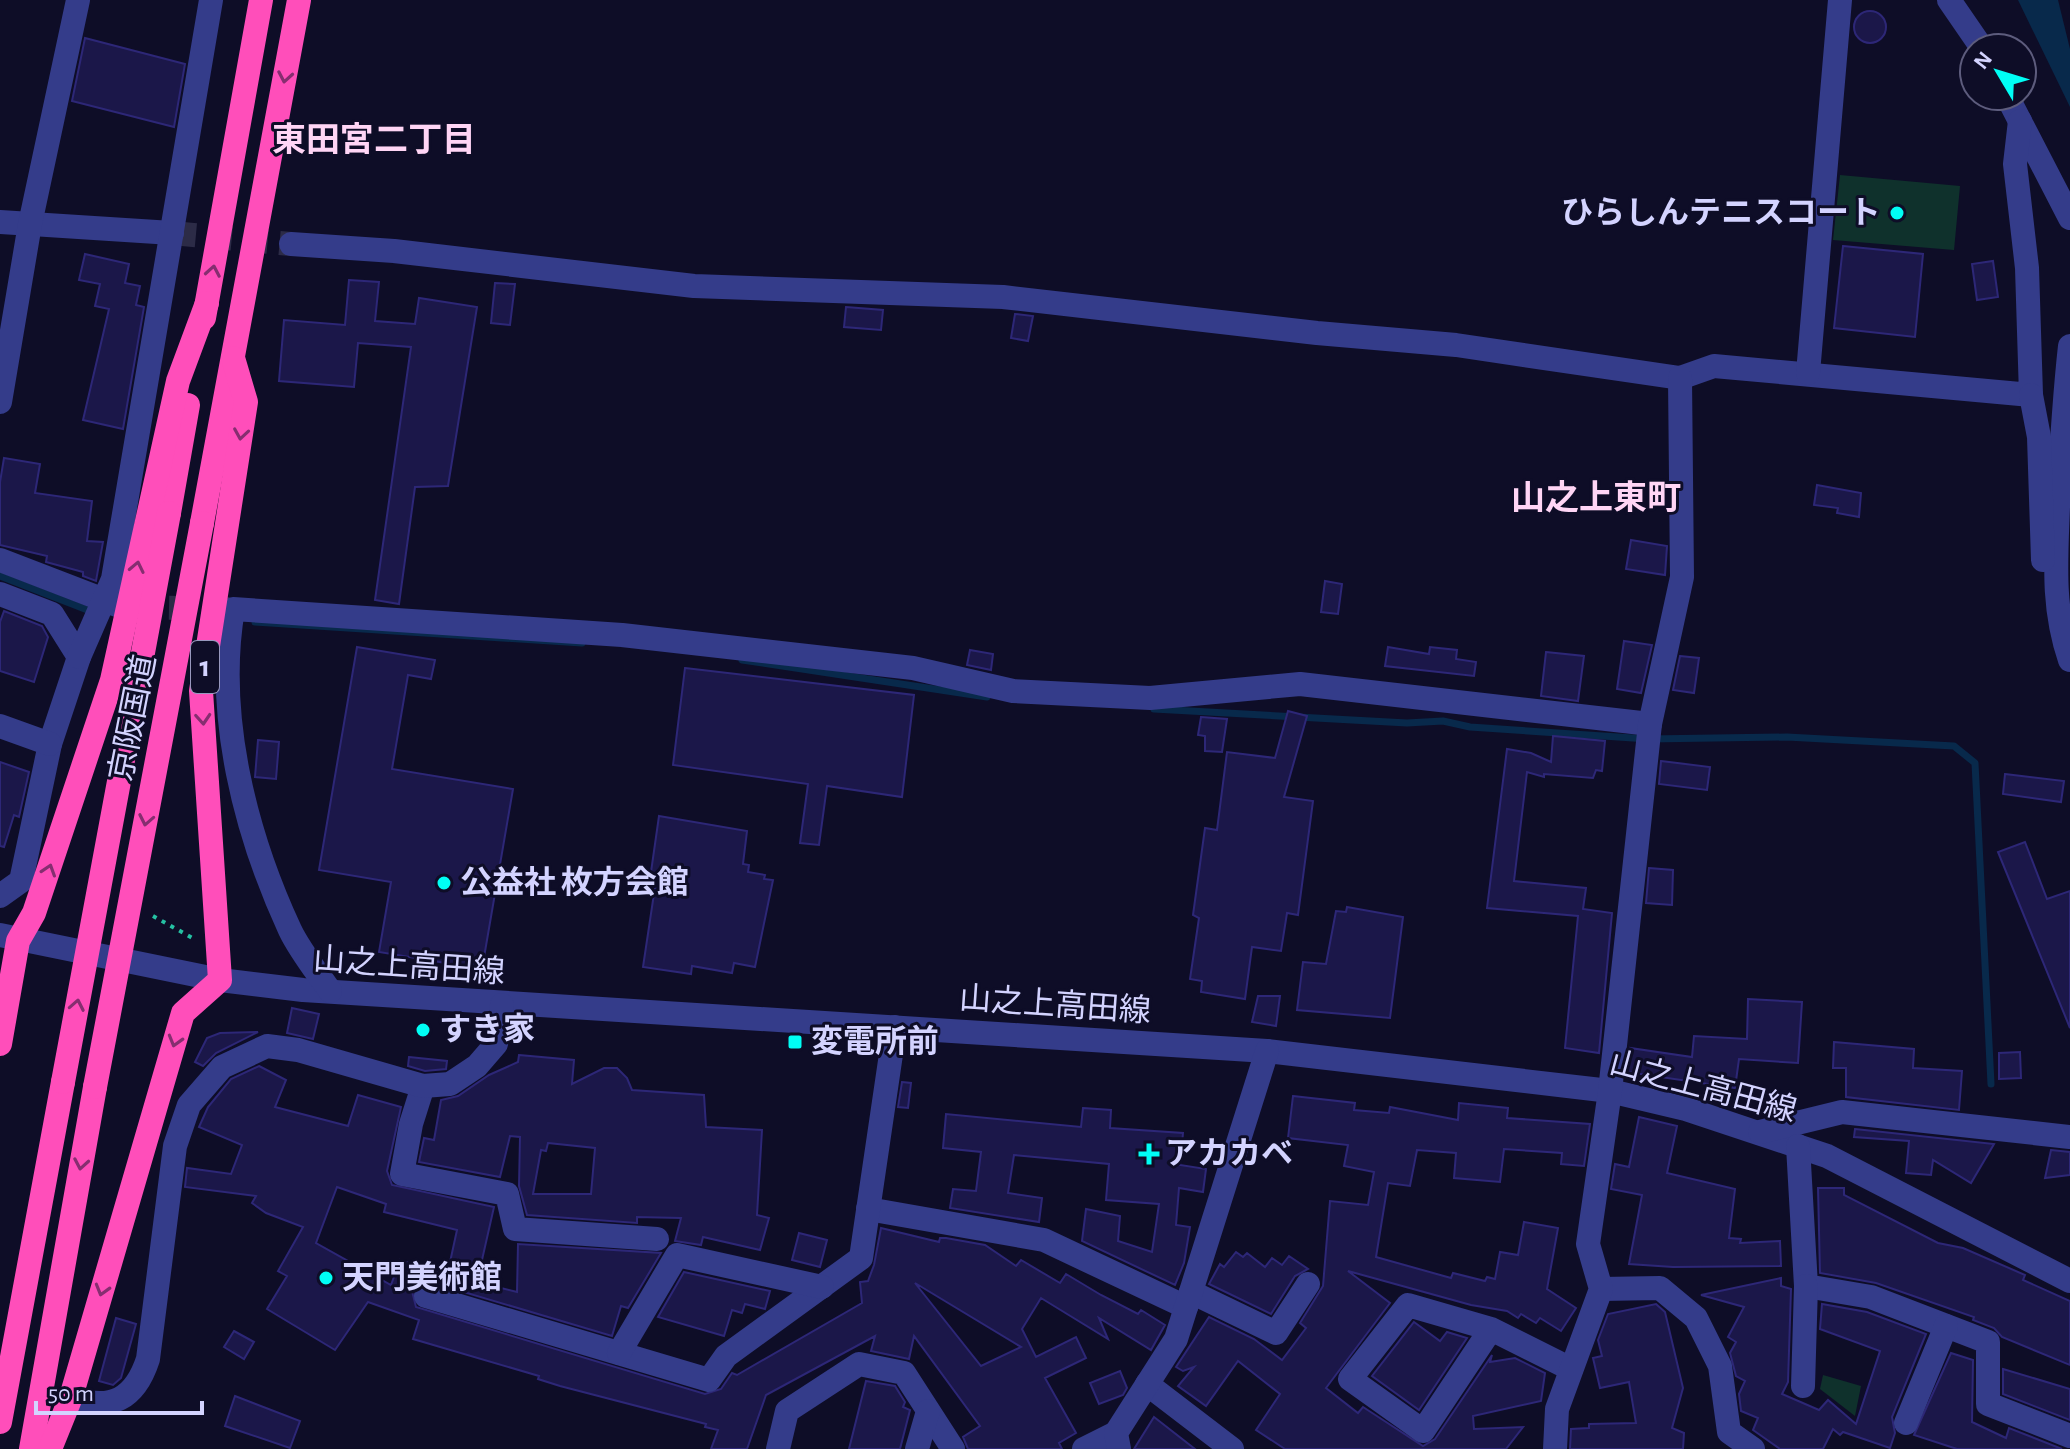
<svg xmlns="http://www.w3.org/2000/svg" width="2070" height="1449" font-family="'Alegreya Sans','Noto Sans JP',sans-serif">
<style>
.green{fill:#0f312c}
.water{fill:#08294b}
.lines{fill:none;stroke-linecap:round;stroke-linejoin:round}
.stream{stroke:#08294b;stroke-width:7}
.building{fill:#1b1749;stroke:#2d2777;stroke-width:2;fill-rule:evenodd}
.minor-tunnel{stroke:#2c2b47;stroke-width:24;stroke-dasharray:24 12;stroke-linecap:butt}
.path{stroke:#25c1a3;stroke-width:4;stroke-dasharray:4 6;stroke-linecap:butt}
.minor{stroke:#343c8a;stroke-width:24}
.highway{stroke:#ff4eba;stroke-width:24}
.highway-bridge{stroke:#ff4eba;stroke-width:24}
.oneway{stroke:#862e70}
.poi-dot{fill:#00fef5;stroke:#0e0d27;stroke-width:3}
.labels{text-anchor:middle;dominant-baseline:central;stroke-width:6;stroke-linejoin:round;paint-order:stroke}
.shield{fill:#0e0d27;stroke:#9898be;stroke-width:2}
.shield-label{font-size:30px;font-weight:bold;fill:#d3d3ff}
.poi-label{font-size:32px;font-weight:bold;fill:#d3d3ff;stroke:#0e0d27;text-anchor:start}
.street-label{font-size:32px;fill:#d3d3ff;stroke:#0e0d27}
.neighbourhood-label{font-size:34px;font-weight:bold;fill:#ffd5f5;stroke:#0e0d27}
</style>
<rect width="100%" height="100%" fill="#0e0d27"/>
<g class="green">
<polygon points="1840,175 1960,186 1954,250 1833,240"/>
<polygon points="1823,1375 1861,1386 1855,1416 1820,1389"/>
</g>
<polygon class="water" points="2018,0 2058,0 2070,49 2070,107"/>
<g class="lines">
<g class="stream">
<polyline points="0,576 90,611"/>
<polyline points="255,622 582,643"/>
<polyline points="742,660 987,697"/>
<polyline points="1154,709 1407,723 1443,721 1470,727 1648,739 1787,737 1954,746 1975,763 1991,1084"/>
</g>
</g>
<g class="building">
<circle cx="1870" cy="27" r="16"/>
<polygon points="85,38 185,64 174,127 72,101"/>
<polygon points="1843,246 1923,254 1915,337 1834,328"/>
<polygon points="85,254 129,264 125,283 140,286 136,305 144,307 123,429 83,420 109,309 95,306 100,284 79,280"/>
<polygon points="1993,261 1998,297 1977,300 1972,264"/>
<polygon points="349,280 379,282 375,321 415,324 419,298 477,307 448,486 415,487 399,604 375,600 411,347 358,343 354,387 279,381 284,320 345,325"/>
<polygon points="495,283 515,284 510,325 491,323"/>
<polygon points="846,307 883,310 881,330 844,327"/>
<polygon points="1015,314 1033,316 1028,341 1011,338"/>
<polygon points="4,458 40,464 35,493 92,501 87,541 103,542 96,581 83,576 83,572 46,562 47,556 0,545 0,482"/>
<polygon points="1817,485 1861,493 1859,517 1837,513 1838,508 1814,505"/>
<polygon points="1631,540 1667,546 1665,575 1626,569"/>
<polygon points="1325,581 1342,584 1338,614 1321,612"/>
<polygon points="4,611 42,626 48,637 34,682 0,671 0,622"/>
<polygon points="1624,641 1652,645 1641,693 1617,689"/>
<polygon points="357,647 435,660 431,679 408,675 392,769 513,789 482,969 379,952 391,882 319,870"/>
<polygon points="1388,647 1429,654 1430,647 1457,650 1456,659 1476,662 1474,676 1385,666"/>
<polygon points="970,650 993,654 991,670 967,665"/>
<polygon points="1546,652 1584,656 1578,701 1541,696"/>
<polygon points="1680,656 1699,658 1694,693 1673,690"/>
<polygon points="685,668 914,695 902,797 827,786 819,845 800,843 808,784 673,765"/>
<polygon points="1288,711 1307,716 1284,797 1313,801 1298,915 1287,913 1281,951 1252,947 1245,999 1201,992 1202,981 1190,979 1199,918 1193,915 1205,828 1217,830 1227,752 1275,758"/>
<polygon points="1201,717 1227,719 1222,752 1205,751 1205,736 1198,735"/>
<polygon points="1553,736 1605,741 1602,771 1596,770 1593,778 1544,774 1544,777 1527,772 1514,881 1586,888 1583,909 1612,913 1599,1053 1565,1048 1578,916 1487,908 1507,749 1531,753 1551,762"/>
<polygon points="258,740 279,742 276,779 255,777"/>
<polygon points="1661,761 1710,767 1707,790 1659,784"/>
<polygon points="0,762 29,772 19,817 14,815 4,847 0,846"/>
<polygon points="2005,774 2064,781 2061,802 2003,794"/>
<polygon points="659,816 747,831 743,864 749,865 748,872 765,875 764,879 773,880 755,967 734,963 732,973 692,966 691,974 643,967 655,887 649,886"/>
<polygon points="2025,842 2047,899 2070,891 2070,1028 1998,852"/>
<polygon points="1649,868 1673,870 1672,905 1646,903"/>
<polygon points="1347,907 1403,917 1390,1018 1297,1010 1303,962 1326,964 1336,911 1346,912"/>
<polygon points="1258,996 1280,996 1276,1026 1252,1022"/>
<polygon points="1748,999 1802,1002 1798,1063 1739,1059 1735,1088 1627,1072 1630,1048 1692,1057 1694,1036 1747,1039"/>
<polygon points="292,1008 319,1014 313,1039 287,1033"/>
<polygon points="258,1032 216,1053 203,1066 195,1062 207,1038 220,1033"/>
<polygon points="1834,1042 1914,1049 1913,1068 1962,1071 1959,1110 1846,1097 1846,1068 1833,1068"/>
<polygon points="2020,1052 2021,1078 1999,1079 1999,1053"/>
<path d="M519,1055L574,1060L572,1084L604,1068H617L627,1078L632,1090L704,1095L706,1127L762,1130L757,1215L769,1218L760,1250L703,1237L701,1245L675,1241L681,1218L637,1217V1223L527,1215L519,1186L520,1137L510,1136L500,1177L419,1162L424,1138L434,1140L441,1100L458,1096L489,1075L518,1062ZM548,1143L595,1148L591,1194H533L541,1150L546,1151Z"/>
<polygon points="409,1057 447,1061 446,1069 425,1071 408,1066"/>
<path d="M259,1066L286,1080L275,1107L348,1126L358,1095L401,1107L387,1171L392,1185L494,1207L477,1282L517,1292L518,1244L661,1253L628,1308L621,1306L612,1336L430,1282L416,1285L412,1291L416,1307L705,1394L721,1389L732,1373L737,1375L862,1303L860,1282L868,1281L874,1265L881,1228L939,1242L940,1238H946L985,1245L1016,1266L1021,1260L1060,1283L1066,1274L1101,1295L1138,1314L1141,1310L1165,1325L1151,1350L1099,1318L1108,1339L1041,1298L1022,1329L1036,1357L1076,1337L1086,1358L1045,1378L1076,1433L1059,1443L1062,1449H968L963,1437L980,1426L914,1336L909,1359L871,1351L875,1336L766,1395L747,1449H711L718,1430L705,1427L706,1424L560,1386L538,1379L539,1376L413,1339L419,1320L368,1302L335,1350L267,1309L287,1276L278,1271L303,1227L266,1213L252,1203L256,1196L185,1187L187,1168L231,1174L242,1145L199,1127L208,1107L231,1079ZM337,1187L386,1204L384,1212L457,1230L447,1276L400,1260L391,1285L316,1243ZM915,1283L1021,1347L981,1366Z"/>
<polygon points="902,1082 911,1083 908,1108 898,1107"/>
<polygon points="1293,1096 1355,1103 1354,1110 1389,1113 1390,1107 1458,1120 1459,1103 1508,1108 1507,1118 1590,1124 1584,1166 1561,1164 1562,1153 1504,1149 1500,1182 1454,1178 1456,1153 1417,1150 1410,1186 1388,1183 1376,1257 1451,1278 1453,1273 1485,1281 1487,1277 1495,1279 1500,1252 1518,1255 1524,1222 1558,1228 1547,1289 1576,1308 1561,1331 1540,1318 1536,1323 1521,1314 1518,1318 1507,1311 1471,1305 1348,1271 1390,1303 1326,1388 1358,1413 1363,1407 1423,1446 1435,1439 1492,1355 1490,1362 1515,1358 1545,1373 1541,1401 1473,1416 1474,1429 1523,1427 1506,1449 1285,1449 1256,1430 1280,1394 1238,1361 1206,1406 1178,1386 1194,1367 1183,1371 1176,1367 1209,1317 1254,1339 1282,1360 1306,1328 1300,1323 1323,1286 1330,1201 1368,1205 1374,1172 1344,1166 1348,1145 1288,1138"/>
<polygon points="1083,1108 1111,1110 1110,1128 1183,1133 1180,1165 1206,1169 1203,1192 1179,1188 1176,1225 1190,1227 1184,1263 1175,1285 1082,1241 1086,1209 1120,1216 1118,1241 1152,1252 1159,1204 1106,1200 1109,1164 1014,1155 1008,1193 1042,1198 1039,1222 950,1208 953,1189 976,1191 981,1152 943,1148 946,1114 1081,1127"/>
<polygon points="1639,1117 1677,1126 1667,1173 1735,1189 1729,1238 1741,1239 1740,1243 1780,1241 1781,1266 1673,1267 1629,1264 1642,1195 1611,1189 1615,1164 1629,1167"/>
<polygon points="1855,1129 1994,1144 1971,1183 1933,1160 1931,1175 1906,1173 1909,1141 1854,1137"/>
<polygon points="2051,1150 2070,1152 2070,1175 2045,1178"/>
<polygon points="1818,1188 1844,1188 1844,1195 1938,1243 1963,1248 2025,1275 2023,1280 2070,1301 2070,1365 2002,1337 1994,1328 1973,1320 1974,1317 1876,1283 1820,1273"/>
<polygon points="799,1233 827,1240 820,1267 792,1260"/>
<polygon points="1236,1252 1243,1257 1247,1253 1265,1267 1272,1258 1282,1265 1289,1256 1308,1269 1295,1276 1271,1314 1209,1284 1220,1264 1224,1267"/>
<polygon points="684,1272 770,1291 765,1309 745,1304 742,1313 732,1310 724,1336 658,1317"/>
<polygon points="1781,1278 1781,1286 1791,1289 1788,1382 1782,1394 1819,1410 1828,1400 1856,1424 1880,1351 1820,1329 1822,1304 1867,1312 1926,1334 1892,1417 1895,1433 1890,1448 1843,1432 1840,1435 1833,1429 1823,1449 1780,1449 1753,1430 1758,1418 1741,1411 1739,1394 1745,1381 1736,1376 1730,1353 1736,1342 1728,1337 1744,1307 1701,1295"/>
<polygon points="1656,1304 1665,1312 1683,1388 1672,1428 1684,1433 1683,1449 1570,1449 1571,1429 1589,1428 1589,1424 1636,1423 1629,1382 1600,1388 1593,1358 1602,1356 1598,1340 1608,1314"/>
<polygon points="116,1318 136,1324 121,1378 113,1385 99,1381"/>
<polygon points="1414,1322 1440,1341 1447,1332 1467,1338 1419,1410 1372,1376"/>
<polygon points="234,1331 254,1342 244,1359 224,1347"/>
<polygon points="1951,1353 1973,1360 1972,1422 2006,1438 2009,1428 2062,1449 1957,1449 1914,1435"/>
<polygon points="2003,1369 2070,1389 2070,1420 2003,1394"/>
<polygon points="1120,1371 1127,1388 1123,1395 1099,1404 1090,1383"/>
<polygon points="866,1381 895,1386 905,1402 903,1407 910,1410 900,1449 849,1449"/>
<polygon points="235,1396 300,1421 290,1448 225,1426"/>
<polygon points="1154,1417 1195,1449 1134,1449"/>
</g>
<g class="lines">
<g class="minor-tunnel">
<polyline points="172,233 291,244"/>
<polyline points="133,607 232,609"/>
</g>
<polyline class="path" points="153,916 196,940"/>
<g class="minor">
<polyline points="1949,0 1982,48"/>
<polyline points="2007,96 2070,218"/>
<polyline points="0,222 172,233"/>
<polyline points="291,244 394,251 694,286 1003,297 1317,333 1456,345 1680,378 1714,366 2031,395 2027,268 2015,164 2020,121"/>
<path d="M2070,346C2064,400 2061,453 2058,507C2056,561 2052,608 2070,660"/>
<polyline points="1808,373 1840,0"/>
<polyline points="2031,395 2039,437 2043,560"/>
<polyline points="0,402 30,224 78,0"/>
<polyline points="0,560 117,605"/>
<polyline points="0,594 52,614 79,657 50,744 21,881 0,896"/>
<polyline points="79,657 113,579 211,0"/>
<polyline points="0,726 50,744"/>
<polyline points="0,935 220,980 303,990 1267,1051 1610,1091 1686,1109 1827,1156 2070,1281"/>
<path d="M330,991C317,972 300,951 290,930C245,833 215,715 233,609L622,635L913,668L1013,691L1150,698L1300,684L1650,724"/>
<polyline points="423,1086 411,1124 402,1174 507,1194 515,1229 657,1239"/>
<polyline points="1760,1132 1842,1112 2070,1137"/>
<polyline points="1798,1146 1806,1286 1871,1297 1988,1342 1988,1404 2070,1436"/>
<polyline points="868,1209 1044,1240 1186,1307"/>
<polyline points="1601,1289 1660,1288 1696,1318 1720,1366 1729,1432 1753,1449"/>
<polyline points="1191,1292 1276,1333 1308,1284"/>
<polyline points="426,1296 709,1380 726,1356 861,1258 895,1027"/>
<polyline points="1491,1329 1423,1431 1350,1379 1408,1305 1491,1329 1571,1369"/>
<polyline points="619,1353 677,1255 822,1287"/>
<polyline points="1147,1384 1232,1449"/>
<polyline points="1803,1386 1806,1286"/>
<path d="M71,1397C111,1412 135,1399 148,1359L175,1146L189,1105L222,1067L267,1046L298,1050L423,1086L450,1084L477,1066L496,1044L502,1005"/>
<polyline points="1906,1423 1946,1326"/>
<polyline points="778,1449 787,1411 859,1364 904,1373 953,1449"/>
<polyline points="917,1449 928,1411"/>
<polyline points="1084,1449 1116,1433"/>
<polyline points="1119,1449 1116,1433 1176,1339 1267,1051"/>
<polyline points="1555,1449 1557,1409 1601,1289 1588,1244 1610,1091 1650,724 1682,577 1680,378"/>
</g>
<g class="highway">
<polyline points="204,318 261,0"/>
<polyline points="169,513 188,405"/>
<polyline points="202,523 299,0"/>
<polyline points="0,1044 18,941 34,913 112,680 178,381 207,303"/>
<polyline points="0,1422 63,1082"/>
<polyline points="31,1449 95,1087"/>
<polyline points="50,1449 71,1397 183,1013 220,980 201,691 246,402 233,358"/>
</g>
<g class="highway-bridge">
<polyline points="63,1082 169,513"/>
<polyline points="95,1087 202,523"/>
</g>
</g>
<defs><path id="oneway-chevron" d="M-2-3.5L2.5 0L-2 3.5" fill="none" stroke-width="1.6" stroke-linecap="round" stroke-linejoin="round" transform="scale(2)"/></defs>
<g class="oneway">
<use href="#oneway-chevron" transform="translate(285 77) rotate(100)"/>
<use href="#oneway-chevron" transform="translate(213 271) rotate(-80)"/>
<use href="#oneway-chevron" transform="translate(241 434) rotate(99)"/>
<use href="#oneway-chevron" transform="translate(137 567) rotate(-78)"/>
<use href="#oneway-chevron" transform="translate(203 719) rotate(86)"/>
<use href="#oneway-chevron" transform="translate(146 820) rotate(101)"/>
<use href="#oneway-chevron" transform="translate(49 870) rotate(-72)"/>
<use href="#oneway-chevron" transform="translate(77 1005) rotate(-79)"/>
<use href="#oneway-chevron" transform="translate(175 1041) rotate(106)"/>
<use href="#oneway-chevron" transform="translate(81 1164) rotate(100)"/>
<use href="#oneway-chevron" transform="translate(102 1290) rotate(106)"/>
</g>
<g class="poi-dot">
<circle cx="1897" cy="213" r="8"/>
<circle cx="444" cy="883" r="8"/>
<circle cx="423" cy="1030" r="8"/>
<rect x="787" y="1034" width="16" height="16" rx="4"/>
<path d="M1145 1142h8v8h8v8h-8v8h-8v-8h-8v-8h8z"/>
<circle cx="326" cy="1278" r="8"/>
</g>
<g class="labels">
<rect class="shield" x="191" y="641" width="28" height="52" rx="6"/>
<g class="shield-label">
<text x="205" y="667">1</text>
</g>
<g class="poi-label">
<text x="1881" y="213" text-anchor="end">ひらしんテニスコート</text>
<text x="460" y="883">公益社 枚方会館</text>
<text x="439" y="1030">すき家</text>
<text x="811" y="1042">変電所前</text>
<text x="1165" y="1154">アカカベ</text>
<text x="342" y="1278">天門美術館</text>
</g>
<g class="street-label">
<text transform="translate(133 718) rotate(-79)">京阪国道</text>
<text transform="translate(409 966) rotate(4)">山之上高田線</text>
<text transform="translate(1055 1005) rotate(4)">山之上高田線</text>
<text transform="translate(1703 1087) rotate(15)">山之上高田線</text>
</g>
<g class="neighbourhood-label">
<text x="374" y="141">東田宮二丁目</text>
<text x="1596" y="499">山之上東町</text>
</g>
</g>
<g transform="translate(1998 72) rotate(308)"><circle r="38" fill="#0e0d27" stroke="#5d5c7d" stroke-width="2"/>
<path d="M0-6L14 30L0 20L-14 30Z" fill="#00fef5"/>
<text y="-12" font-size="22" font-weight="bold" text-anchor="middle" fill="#d3d3ff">N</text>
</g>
<path d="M36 1401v12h166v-12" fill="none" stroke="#d3d3ff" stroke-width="4"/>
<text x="48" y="1401" font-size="24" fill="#d3d3ff" stroke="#0e0d27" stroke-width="6" paint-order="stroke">50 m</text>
</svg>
